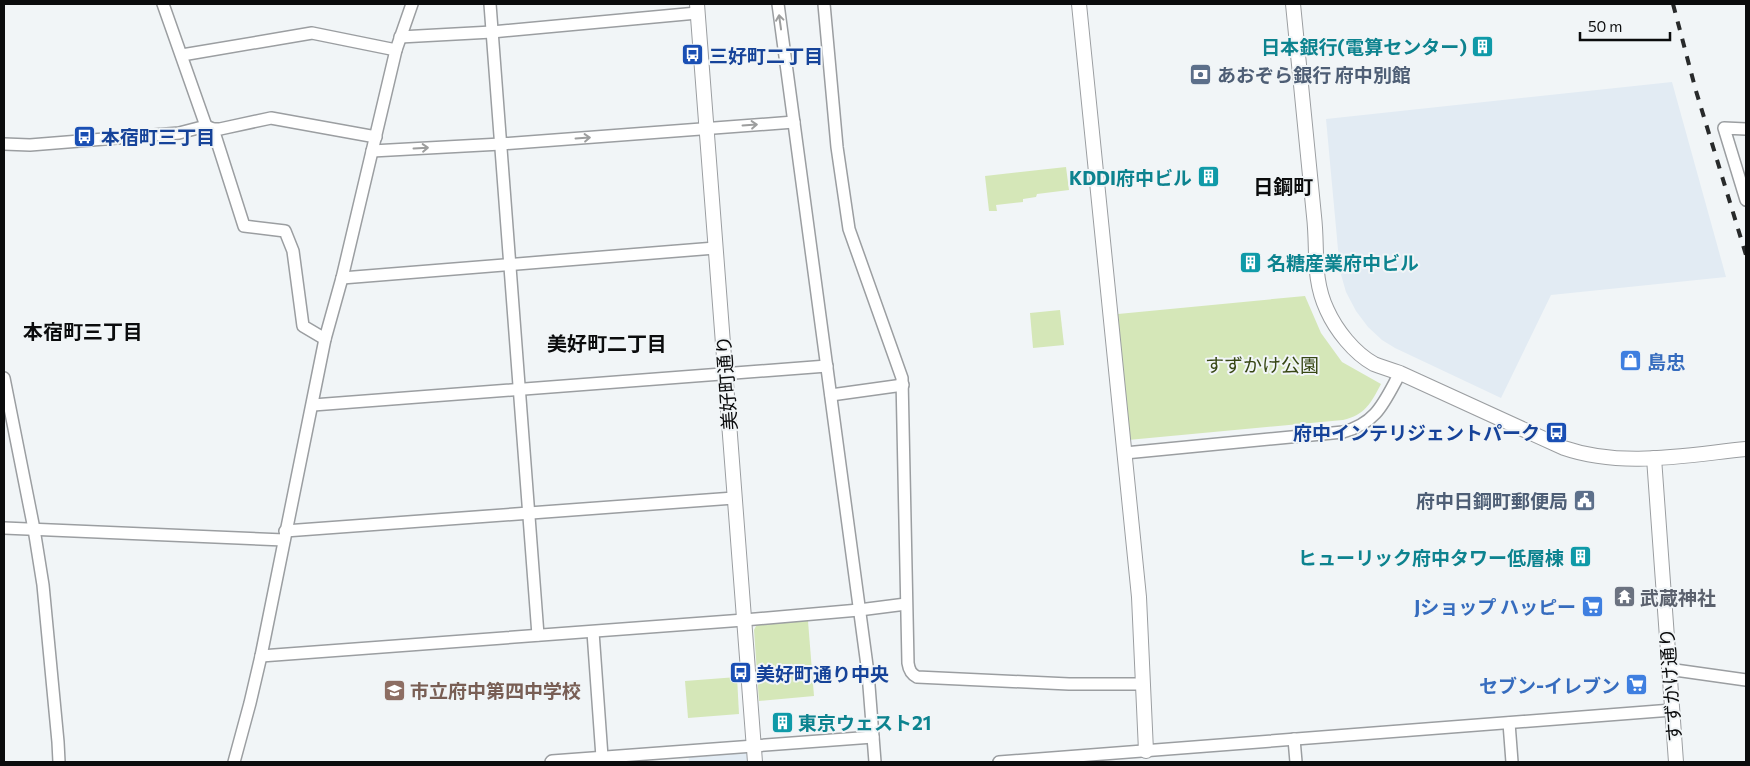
<svg xmlns="http://www.w3.org/2000/svg" width="1750" height="766" font-family="Commissioner,'Noto Sans JP',sans-serif">
<style>
.built{fill:#e2ebf3}
.green{fill:#d5e7b8}
.lines{fill:none;stroke-linecap:round;stroke-linejoin:round}
.minor-casing{stroke:#9b9ea1;stroke-width:14}
.tertiary-casing{stroke:#9b9ea1;stroke-width:16}
.minor{stroke:#fff;stroke-width:11}
.tertiary{stroke:#fff;stroke-width:14}
.rail{stroke:#282a2b;stroke-width:4;stroke-dasharray:9 9;stroke-linecap:butt}
.oneway{stroke:#9d9e9e}
.labels{text-anchor:middle;dominant-baseline:central;stroke-width:4;stroke-linejoin:round;paint-order:stroke}
.culture-label{font-size:19px;font-weight:bold;fill:#0d838f;stroke:#f1f5f7;text-anchor:end}
.transit-label{font-size:19px;font-weight:bold;fill:#164399;stroke:#f1f5f7;text-anchor:start}
.service-label{font-size:19px;font-weight:bold;fill:#4e5e75;stroke:#f1f5f7;text-anchor:start}
.shop-label{font-size:19px;font-weight:bold;fill:#366cbe;stroke:#f1f5f7;text-anchor:end}
.park-label{font-size:19px;fill:#374714;stroke:#f1f5f7}
.street-label{font-size:19px;fill:#0b0c0d;stroke:#f1f5f7}
.worship-label{font-size:19px;font-weight:bold;fill:#5b616d;stroke:#f1f5f7;text-anchor:start}
.education-label{font-size:19px;font-weight:bold;fill:#785e54;stroke:#f1f5f7;text-anchor:start}
.neighbourhood-label{font-size:20px;font-weight:bold;fill:#0b0c0d;stroke:#f1f5f7}
</style>
<rect width="100%" height="100%" fill="#f1f5f7"/>
<g class="built">
<polygon points="1672,82 1726,277 1551,295 1501,398 1395,348 1382,340 1368,327 1356,311 1346,292 1340,271 1326,119"/>
<polygon points="750,748 752,762 689,762 688,753"/>
</g>
<g class="green">
<polygon points="1066,167 1069,190 1037,194 1036,197 1023,199 1023,202 996,205 997,211 989,211 985,176"/>
<path d="M1305,296L1321,333L1342,362L1381,384C1371,403 1365,415 1343,420L1128,440L1118,314Z"/>
<polygon points="1060,310 1064,345 1033,348 1030,313"/>
<polygon points="808,621 814,696 759,701 754,630 757,624"/>
<polygon points="737,677 739,714 688,718 685,681"/>
</g>
<g class="lines">
<defs>
<g id="minor">
<polyline points="163,4 206,126"/>
<polyline points="490,4 538,635"/>
<polyline points="778,4 868,673 875,762"/>
<path d="M824,4L837,147L849,229L902,378L908,663C909,670 911,674 917,677L1069,684H1142"/>
<polyline points="400,37 492,32 697,13"/>
<polyline points="182,55 312,33 396,50"/>
<polyline points="213,129 244,226 285,231 293,251 303,326 325,339"/>
<polyline points="1746,129 1724,128 1746,200"/>
<polyline points="4,144 30,145 179,133 206,126 213,129 220,129 271,118 376,137"/>
<polyline points="372,151 501,144 794,122"/>
<polyline points="342,278 715,248"/>
<polyline points="4,378 34,529 43,585 58,742 59,762"/>
<polyline points="831,395 903,385"/>
<polyline points="313,405 827,366"/>
<path d="M1125,453L1343,432C1377,423 1384,402 1400,373"/>
<polyline points="4,528 284,540"/>
<polyline points="285,531 734,498"/>
<polyline points="593,632 602,757"/>
<polyline points="261,656 744,620 859,610 906,604"/>
<polyline points="1668,669 1746,680"/>
<polyline points="1509,723 1512,762"/>
<polyline points="1294,739 1296,762"/>
<polyline points="234,762 250,703 261,656 325,339 342,278 396,50 412,4"/>
<polyline points="551,762 552,761 873,737"/>
<polyline points="999,762 1672,710"/>
</g>
<g id="tertiary">
<polyline points="697,4 755,762"/>
<polyline points="1079,4 1139,597 1146,751"/>
<path d="M1293,4C1300,75 1307,146 1314,216C1318,250 1312,278 1327,310C1336,330 1354,353 1374,364C1382,367 1391,370 1400,373L1564,448C1622,468 1686,455 1746,449"/>
<polyline points="1654,458 1676,762"/>
</g>
</defs>
<use href="#minor" class="minor-casing"/>
<use href="#tertiary" class="tertiary-casing"/>
<use href="#minor" class="minor"/>
<use href="#tertiary" class="tertiary"/>
<polyline class="rail" points="1673,4 1696,91 1746,255"/>
</g>
<defs><path id="oneway-shaft" d="M-6 0H5M1.5-3L5.5 0L1.5 3" fill="none" stroke-width="1.6" stroke-linecap="round" stroke-linejoin="round" transform="scale(1.25)"/></defs>
<g class="oneway">
<use href="#oneway-shaft" transform="translate(780 22) rotate(-98)"/>
<use href="#oneway-shaft" transform="translate(750 125) rotate(-4)"/>
<use href="#oneway-shaft" transform="translate(583 138) rotate(-4)"/>
<use href="#oneway-shaft" transform="translate(421 148) rotate(-3)"/>
</g>
<defs>
<symbol id="building-square" viewBox="-11 -11 22 22"><rect x="-9" y="-9" width="18" height="18" rx="4" fill="#0f9aa8" stroke="#f1f5f7"/><path d="M-4-6H4V6H1V3H-1V6H-4ZM-2.5-4.3h1.7v1.8h-1.7ZM.8-4.3h1.7v1.8H.8ZM-2.5-1h1.7V.8h-1.7ZM.8-1h1.7V.8H.8Z" fill="#fff"/></symbol>
<symbol id="bus-square" viewBox="-11 -11 22 22"><rect x="-9" y="-9" width="18" height="18" rx="4" fill="#1a4fb4" stroke="#f1f5f7"/><path d="M-5-6H5V4H4V6H2V4H-2V6H-4V4H-5ZM-3.5-4V0h7V-4ZM-3.5 1.2v1.5H-2V1.2ZM2 1.2v1.5H3.5V1.2Z" fill="#fff"/></symbol>
<symbol id="bank-square" viewBox="-11 -11 22 22"><rect x="-9" y="-9" width="18" height="18" rx="4" fill="#5c6f8a" stroke="#f1f5f7"/><path d="M-6-4H6V4H-6ZM0-2.3a2.3 2.3 0 1 0 0 4.6a2.3 2.3 0 1 0 0-4.6Z" fill="#fff"/></symbol>
<symbol id="shop-square" viewBox="-11 -11 22 22"><rect x="-9" y="-9" width="18" height="18" rx="4" fill="#3f7fe0" stroke="#f1f5f7"/><path d="M-5-2.5h2.3a2.7 3.5 0 0 1 5.4 0H5L5.5 6h-11ZM-1.5-2.5h3a1.5 2.3 0 0 0-3 0Z" fill="#fff"/></symbol>
<symbol id="civic-square" viewBox="-11 -11 22 22"><rect x="-9" y="-9" width="18" height="18" rx="4" fill="#5c6f8a" stroke="#f1f5f7"/><path d="M-.6-6.5H3V-4.5H.6V-3L4-1V1h2V6H-6V1h2V-1L-.6-3ZM-1.2 2.5V6h2.4V2.5Z" fill="#fff"/></symbol>
<symbol id="temple-square" viewBox="-11 -11 22 22"><rect x="-9" y="-9" width="18" height="18" rx="4" fill="#6b7280" stroke="#f1f5f7"/><path d="M0-6L5-2H3V0L6.5 2.5H4V6H1.5V3h-3V6H-4V2.5H-6.5L-3 0V-2H-5Z" fill="#fff"/></symbol>
<symbol id="supermarket-square" viewBox="-11 -11 22 22"><rect x="-9" y="-9" width="18" height="18" rx="4" fill="#3f7fe0" stroke="#f1f5f7"/><path d="M-6-5.5h2.5l.6 2H6L4.5 2H-2.5L-4.4-4H-6ZM-1.5 3.2a1.3 1.3 0 1 0 .1 0ZM3 3.2a1.3 1.3 0 1 0 .1 0Z" fill="#fff"/></symbol>
<symbol id="school-square" viewBox="-11 -11 22 22"><rect x="-9" y="-9" width="18" height="18" rx="4" fill="#8d6e63" stroke="#f1f5f7"/><path d="M0-5L7-2L0 1L-7-2ZM-4 1L0 2.5L4 1V4Q0 6-4 4Z" fill="#fff"/></symbol>
</defs>
<g fill-rule="evenodd">
<use href="#building-square" x="1470" y="34" width="25" height="25"/>
<use href="#bus-square" x="680" y="42" width="25" height="25"/>
<use href="#bank-square" x="1188" y="62" width="25" height="25"/>
<use href="#bus-square" x="72" y="124" width="25" height="25"/>
<use href="#building-square" x="1196" y="164" width="25" height="25"/>
<use href="#building-square" x="1238" y="250" width="25" height="25"/>
<use href="#shop-square" x="1618" y="348" width="25" height="25"/>
<use href="#bus-square" x="1544" y="420" width="25" height="25"/>
<use href="#civic-square" x="1572" y="488" width="25" height="25"/>
<use href="#building-square" x="1568" y="544" width="25" height="25"/>
<use href="#temple-square" x="1612" y="584" width="25" height="25"/>
<use href="#supermarket-square" x="1580" y="594" width="25" height="25"/>
<use href="#bus-square" x="728" y="660" width="25" height="25"/>
<use href="#supermarket-square" x="1624" y="672" width="25" height="25"/>
<use href="#school-square" x="382" y="678" width="25" height="25"/>
<use href="#building-square" x="770" y="710" width="25" height="25"/>
</g>
<g class="labels">
<g class="culture-label">
<text x="1467" y="46">日本銀行(電算センター)</text>
<text x="1192" y="177">KDDI府中ビル</text>
<text x="1267" y="262" text-anchor="start">名糖産業府中ビル</text>
<text x="1564" y="557">ヒューリック府中タワー低層棟</text>
<text x="798" y="722" text-anchor="start">東京ウェスト21</text>
</g>
<g class="transit-label">
<text x="709" y="55">三好町二丁目</text>
<text x="101" y="136">本宿町三丁目</text>
<text x="1540" y="432" text-anchor="end">府中インテリジェントパーク</text>
<text x="756" y="673">美好町通り中央</text>
</g>
<g class="service-label">
<text x="1217" y="74">あおぞら銀行 府中別館</text>
<text x="1568" y="500" text-anchor="end">府中日鋼町郵便局</text>
</g>
<g class="shop-label">
<text x="1647" y="361" text-anchor="start">島忠</text>
<text x="1576" y="606">Jショップ ハッピー</text>
<text x="1620" y="685">セブン-イレブン</text>
</g>
<g class="park-label">
<text x="1262" y="364">すずかけ公園</text>
</g>
<g class="street-label">
<text transform="translate(726 383) rotate(-94)">美好町通り</text>
<text transform="translate(1670 685) rotate(-94)">すずかけ通り</text>
</g>
<g class="worship-label">
<text x="1640" y="597">武蔵神社</text>
</g>
<g class="education-label">
<text x="410" y="690">市立府中第四中学校</text>
</g>
<g class="neighbourhood-label">
<text x="1283" y="186">日鋼町</text>
<text x="83" y="331">本宿町三丁目</text>
<text x="607" y="343">美好町二丁目</text>
</g>
</g>
<rect width="1750" height="766" fill="none" stroke="#0b0c0d" stroke-width="10"/>
<path d="M1580 32v8h90v-8" fill="none" stroke="#0b0c0d" stroke-width="2.5"/>
<text x="1588" y="32" font-size="15" fill="#0b0c0d" stroke="#f1f5f7" stroke-width="4" paint-order="stroke">50 m</text>
</svg>
